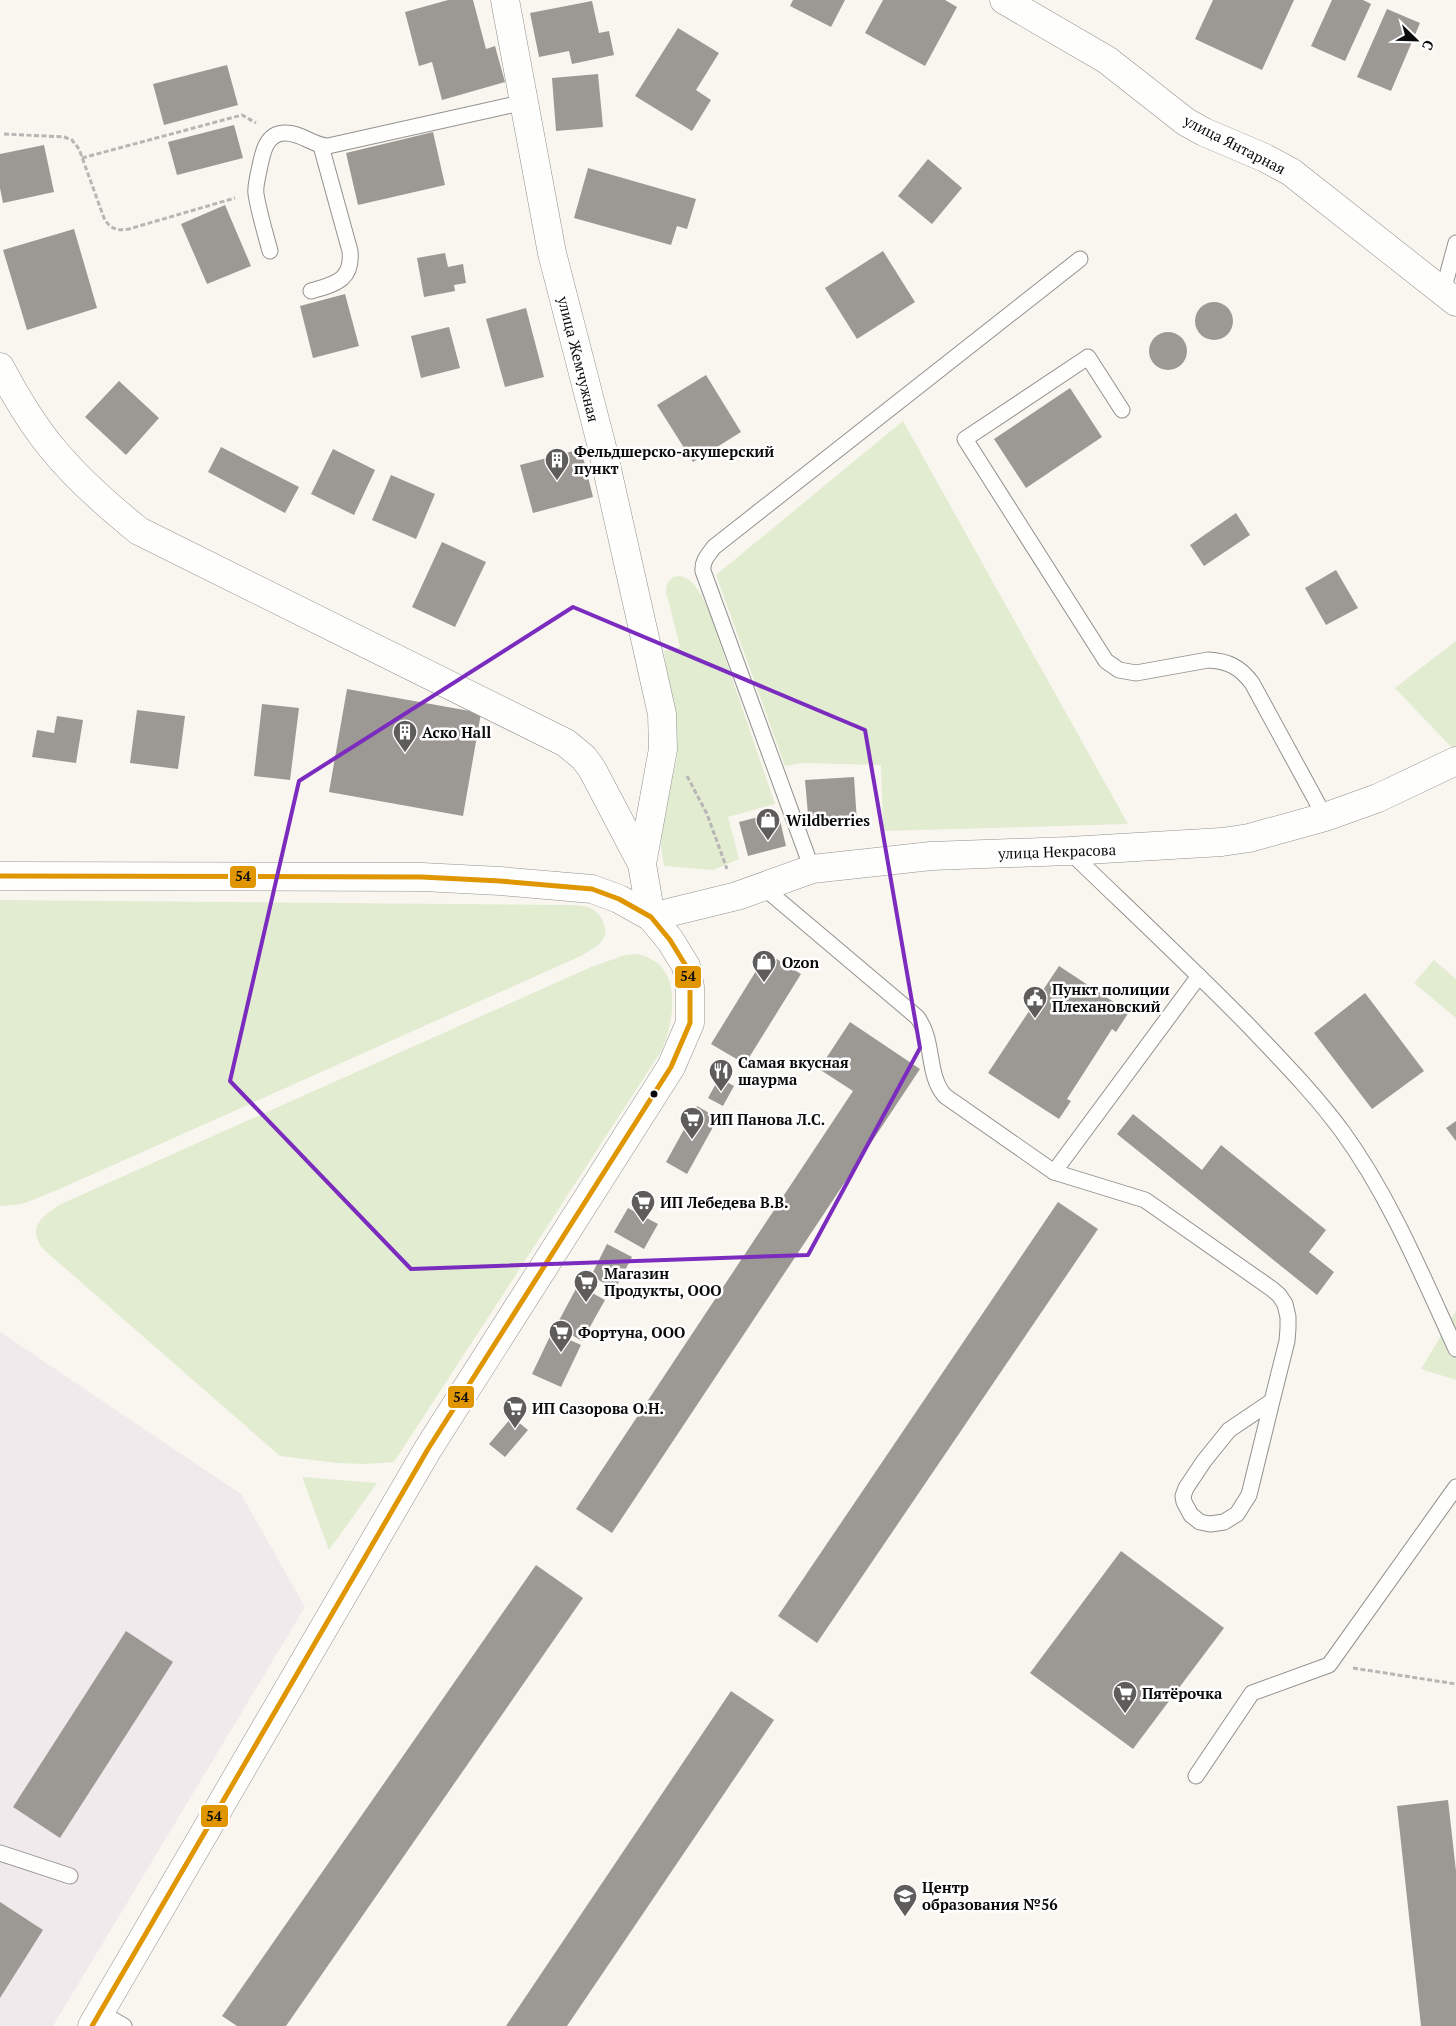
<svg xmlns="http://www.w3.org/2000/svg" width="1456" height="2026" font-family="'PT Serif',serif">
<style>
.industrial{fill:#f0eaec}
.green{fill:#e2ecd1}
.building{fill:#9c9995}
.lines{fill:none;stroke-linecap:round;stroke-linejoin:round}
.service-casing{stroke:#92918e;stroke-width:17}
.minor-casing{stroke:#92918e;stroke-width:29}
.path{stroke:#b7b6b5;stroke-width:3;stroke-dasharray:5 2.5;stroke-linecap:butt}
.service{stroke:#fefefd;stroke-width:15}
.minor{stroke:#fefefd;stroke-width:28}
.bus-1-casing{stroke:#fff;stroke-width:9}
.bus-1{stroke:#df9601;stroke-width:5}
.marked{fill:none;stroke:#7b2cbf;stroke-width:4;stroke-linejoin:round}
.bus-dot{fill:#0b0b0b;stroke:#fff;stroke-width:2}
.labels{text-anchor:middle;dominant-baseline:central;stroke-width:5;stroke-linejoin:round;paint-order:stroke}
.street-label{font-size:15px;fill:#0b0b0b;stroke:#fff}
.poi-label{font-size:15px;font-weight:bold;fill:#0b0b0b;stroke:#fff;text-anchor:start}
.line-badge{stroke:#fff;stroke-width:2}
.pale-badge-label{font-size:14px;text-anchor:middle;font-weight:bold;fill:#111}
</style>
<rect width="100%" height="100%" fill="#f9f6ef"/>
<polygon class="industrial" points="0,1332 241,1494 305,1607 53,2026 0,2026"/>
<g class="green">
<polygon points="903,421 1128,824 883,831 881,765 803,763 785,766 716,575"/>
<path d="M679,576C696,579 702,597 709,611L775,804L728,817L739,859L713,870L664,866L661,847L662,820L677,758L664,651L680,647L666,592L667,584L673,577Z"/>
<polygon points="1456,641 1456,752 1395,688"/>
<path d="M0,900L573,905C588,906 600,909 604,925C606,929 606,933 604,937C601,945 590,950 583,955L55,1191L22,1204L0,1206Z"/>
<path d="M635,954C683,961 676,1016 662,1050L394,1462L366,1464L337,1463L280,1456L43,1249C27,1226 41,1218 59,1205L591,967L625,955Z"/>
<polygon points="1434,960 1456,979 1456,1018 1414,983"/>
<polygon points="1456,1311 1456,1380 1421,1369"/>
<polygon points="302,1477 377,1483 329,1550"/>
</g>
<g class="building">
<polygon points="448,0 473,0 486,49 495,46 505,82 442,100 432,62 419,66 405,12"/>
<polygon points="793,0 845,0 831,27 790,6"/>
<polygon points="883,0 945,0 957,7 925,66 865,33"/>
<polygon points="1213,0 1294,0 1262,70 1195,39"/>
<polygon points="1332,0 1363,0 1371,4 1345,61 1311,46"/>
<polygon points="592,1 599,33 609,31 614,55 572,64 569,51 539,57 530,13"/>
<polygon points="1387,9 1420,23 1391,91 1357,77"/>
<polygon points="678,28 719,53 696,90 711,100 692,131 635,96"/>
<polygon points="227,65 238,105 164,125 153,84"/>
<polygon points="598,74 603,127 556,131 552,78"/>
<polygon points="234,125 243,158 177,175 168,142"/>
<polygon points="433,132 445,185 358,205 346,153"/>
<polygon points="44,145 54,192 3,203 0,188 0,154"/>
<polygon points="928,159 962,188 932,224 898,196"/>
<polygon points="588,168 696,199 687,229 677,226 671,245 574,218"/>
<polygon points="225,205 251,266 207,284 181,224"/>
<polygon points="74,229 97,308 27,330 3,250"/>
<polygon points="883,251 915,302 857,339 825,288"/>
<polygon points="445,253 448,267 463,264 466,283 454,285 455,291 424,297 417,258"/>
<polygon points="345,294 359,346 313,358 300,306"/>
<circle cx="1214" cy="321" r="19"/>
<polygon points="526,308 544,377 505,387 486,319"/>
<polygon points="449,327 460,368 421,378 411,336"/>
<circle cx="1168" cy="351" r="19"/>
<polygon points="706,375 741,432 693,462 657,405"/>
<polygon points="119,381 159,418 126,455 85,417"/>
<polygon points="1070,388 1102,437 1026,488 994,439"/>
<polygon points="221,447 299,487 285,513 208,472"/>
<polygon points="333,449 375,470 354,515 311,494"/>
<polygon points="581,449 593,497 533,513 520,465"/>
<polygon points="391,475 435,494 416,539 372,520"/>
<polygon points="1236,513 1250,535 1204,566 1190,545"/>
<polygon points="442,542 486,562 455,627 412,607"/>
<polygon points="1336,570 1358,608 1326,625 1305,588"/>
<polygon points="347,689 481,713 463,816 329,792"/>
<polygon points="262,704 299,708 290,780 254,776"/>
<polygon points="137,710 185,716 178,769 130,763"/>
<polygon points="57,716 83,720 76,763 32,757 37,730 54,733"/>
<polygon points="854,777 857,822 837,824 837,826 809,826 805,780"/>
<polygon points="778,812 786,846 748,856 739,822"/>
<polygon points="767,953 801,974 745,1064 711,1044"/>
<polygon points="1059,966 1129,1012 1116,1032 1112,1029 1067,1099 1071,1101 1059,1119 988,1073"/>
<polygon points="1365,993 1424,1071 1372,1109 1314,1033"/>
<polygon points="850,1022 920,1069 612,1533 576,1509 853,1091 819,1069"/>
<polygon points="719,1078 734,1086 723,1106 708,1098"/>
<polygon points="697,1106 718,1118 687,1174 666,1162"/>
<polygon points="1133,1114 1202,1170 1221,1145 1326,1230 1309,1252 1334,1272 1317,1295 1117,1134"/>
<polygon points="1456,1121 1456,1141 1446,1128"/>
<polygon points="1058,1202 1098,1229 817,1643 778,1616"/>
<polygon points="628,1208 658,1224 644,1249 614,1232"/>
<polygon points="607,1244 632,1257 615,1289 591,1276"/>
<polygon points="578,1285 605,1300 582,1341 556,1326"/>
<polygon points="552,1332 581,1345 561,1387 532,1374"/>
<polygon points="512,1417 528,1430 505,1457 489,1444"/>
<polygon points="1121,1551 1224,1628 1133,1749 1030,1673"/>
<polygon points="536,1565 583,1598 286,2026 237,2026 222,2016"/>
<polygon points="126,1631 173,1662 60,1838 13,1807"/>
<polygon points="731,1691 774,1720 567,2026 506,2026"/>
<polygon points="1448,1800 1456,1871 1456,2026 1421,2026 1397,1806"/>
<polygon points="0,1902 43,1930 0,1998"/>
</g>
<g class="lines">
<defs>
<g id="service">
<path d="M270,251C265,232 259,213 256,194C255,188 257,181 258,175C262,159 263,134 284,133C301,132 313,146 328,146L525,102"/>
<path d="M311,291C334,284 353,281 350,251L321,146"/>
<polyline points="1443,291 1456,243"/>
<path d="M1122,410L1088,357L965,439L1106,661L1119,670L1136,673L1208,660C1228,661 1240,667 1252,683L1325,817"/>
<path d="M1069,851C1129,909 1190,966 1249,1026C1281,1060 1314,1093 1342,1131C1390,1197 1422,1275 1456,1349"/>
<path d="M812,869L703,571C702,561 708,555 714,547L1080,259"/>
<path d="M763,887L917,1017C935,1040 926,1075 945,1096L1054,1172"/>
<polyline points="1199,976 1054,1172 1145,1200 1272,1289 1279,1295 1285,1304 1288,1317 1288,1328 1287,1341 1272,1401 1249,1495 1237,1514 1224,1522 1210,1524 1200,1522 1191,1515 1184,1502 1183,1496 1186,1488 1204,1461 1229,1430 1272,1401"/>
<polyline points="1196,1776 1252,1693 1329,1665 1456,1487"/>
<polyline points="0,1853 70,1876"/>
<polyline points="100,2012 124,2026"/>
</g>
<g id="minor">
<polyline points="505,0 552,253 602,447 662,714 663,749 642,864"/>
<polyline points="1004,0 1107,60 1186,122 1204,132 1265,158 1291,172 1456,302"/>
<path d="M0,367C15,395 31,423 52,448C77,479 108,506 139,531L566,743L584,758L592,769L642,864L651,917"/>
<polyline points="0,876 422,877 500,881 592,889 619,899 651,917 670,940 686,966 690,987 690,1023 671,1067 428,1449 92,2026"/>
<polyline points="651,917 737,896 812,869 931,856 1069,851 1222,842 1249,838 1325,817 1378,798 1456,761"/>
</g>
</defs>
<use href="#service" class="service-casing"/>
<use href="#minor" class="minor-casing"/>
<g class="path">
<path d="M4,134L64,137L72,140L79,149L104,218C110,229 117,231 129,229L235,198"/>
<polyline points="82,158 242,115 256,123"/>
<polyline points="687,776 707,814 727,869"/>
<polyline points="1353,1668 1456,1684"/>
</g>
<use href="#service" class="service"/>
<use href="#minor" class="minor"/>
<defs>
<polyline id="bus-1" points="0,876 422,877 500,881 592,889 619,899 651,917 670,940 686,966 690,987 690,1023 671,1067 428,1449 92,2026"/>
</defs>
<use href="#bus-1" class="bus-1-casing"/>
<use href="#bus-1" class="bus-1"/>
</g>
<path class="marked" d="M573,607L865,730L920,1048L808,1255L411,1269L230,1081L299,781Z"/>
<defs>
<symbol id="building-pin" viewBox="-11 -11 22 30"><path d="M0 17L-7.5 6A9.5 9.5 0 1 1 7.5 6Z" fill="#5e5d5b" stroke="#fff"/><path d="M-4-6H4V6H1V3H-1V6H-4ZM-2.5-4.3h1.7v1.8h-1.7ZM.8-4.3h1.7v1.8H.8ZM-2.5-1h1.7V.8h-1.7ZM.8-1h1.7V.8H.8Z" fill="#fff"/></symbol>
<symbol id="shop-pin" viewBox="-11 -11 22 30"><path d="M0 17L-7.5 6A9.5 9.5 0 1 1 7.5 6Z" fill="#5e5d5b" stroke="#fff"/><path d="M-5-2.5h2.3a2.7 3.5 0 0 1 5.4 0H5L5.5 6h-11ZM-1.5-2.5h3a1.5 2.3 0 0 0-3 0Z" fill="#fff"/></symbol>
<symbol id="civic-pin" viewBox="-11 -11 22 30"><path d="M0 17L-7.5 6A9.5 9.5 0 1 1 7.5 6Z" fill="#5e5d5b" stroke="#fff"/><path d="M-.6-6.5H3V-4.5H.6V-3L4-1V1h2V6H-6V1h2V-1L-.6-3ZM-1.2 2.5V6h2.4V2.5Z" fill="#fff"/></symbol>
<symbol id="restaurant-pin" viewBox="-11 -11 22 30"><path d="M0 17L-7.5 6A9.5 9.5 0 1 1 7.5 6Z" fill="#5e5d5b" stroke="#fff"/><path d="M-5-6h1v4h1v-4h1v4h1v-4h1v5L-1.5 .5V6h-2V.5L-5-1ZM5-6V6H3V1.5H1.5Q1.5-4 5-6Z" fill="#fff"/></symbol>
<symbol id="supermarket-pin" viewBox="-11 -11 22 30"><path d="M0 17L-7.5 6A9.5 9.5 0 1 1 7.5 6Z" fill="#5e5d5b" stroke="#fff"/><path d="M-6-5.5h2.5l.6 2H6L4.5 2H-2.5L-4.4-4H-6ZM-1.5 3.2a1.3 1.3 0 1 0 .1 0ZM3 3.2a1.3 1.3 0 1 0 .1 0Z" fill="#fff"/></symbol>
<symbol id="school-pin" viewBox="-11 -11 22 30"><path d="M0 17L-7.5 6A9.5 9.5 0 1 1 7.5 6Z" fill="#5e5d5b" stroke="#fff"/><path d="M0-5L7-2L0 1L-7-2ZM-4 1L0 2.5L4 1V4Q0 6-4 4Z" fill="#fff"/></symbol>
</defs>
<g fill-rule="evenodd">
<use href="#building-pin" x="543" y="446" width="28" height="38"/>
<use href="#building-pin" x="391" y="718" width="28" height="38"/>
<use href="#shop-pin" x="754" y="806" width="28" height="38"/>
<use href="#shop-pin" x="750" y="948" width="28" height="38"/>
<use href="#civic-pin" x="1021" y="984" width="28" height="38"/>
<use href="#restaurant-pin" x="707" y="1057" width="28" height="38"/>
<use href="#supermarket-pin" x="678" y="1105" width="28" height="38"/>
<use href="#supermarket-pin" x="629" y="1188" width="28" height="38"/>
<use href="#supermarket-pin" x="572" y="1268" width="28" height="38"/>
<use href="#supermarket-pin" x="547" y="1318" width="28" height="38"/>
<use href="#supermarket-pin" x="501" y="1394" width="28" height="38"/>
<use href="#supermarket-pin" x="1111" y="1679" width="28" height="38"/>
<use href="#school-pin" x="891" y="1882" width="28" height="38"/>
</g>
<circle class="bus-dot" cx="654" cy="1094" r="4.5"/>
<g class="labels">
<g class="street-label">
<text transform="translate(1235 144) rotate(27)">улица Янтарная</text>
<text transform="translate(579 359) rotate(76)">улица Жемчужная</text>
<text transform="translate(1057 851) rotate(-2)">улица Некрасова</text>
</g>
<g class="poi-label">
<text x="574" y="451">Фельдшерско-акушерский<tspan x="574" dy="17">пункт</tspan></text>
<text x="422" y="732">Аско Hall</text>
<text x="786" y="820">Wildberries</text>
<text x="782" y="962">Ozon</text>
<text x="1052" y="989">Пункт полиции<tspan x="1052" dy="17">Плехановский</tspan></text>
<text x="738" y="1062">Самая вкусная<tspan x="738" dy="17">шаурма</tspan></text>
<text x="710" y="1119">ИП Панова Л.С.</text>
<text x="660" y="1202">ИП Лебедева В.В.</text>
<text x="604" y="1273">Магазин<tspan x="604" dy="17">Продукты, ООО</tspan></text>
<text x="578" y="1332">Фортуна, ООО</text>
<text x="532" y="1408">ИП Сазорова О.Н.</text>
<text x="1142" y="1693">Пятёрочка</text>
<text x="922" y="1887">Центр<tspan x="922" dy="17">образования №56</tspan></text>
</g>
</g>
<g class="line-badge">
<rect x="229" y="865" width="28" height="24" rx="5" fill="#df9601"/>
<rect x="674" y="965" width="28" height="24" rx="5" fill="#df9601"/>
<rect x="447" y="1385" width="28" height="24" rx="5" fill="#df9601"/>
<rect x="200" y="1804" width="29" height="24" rx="5" fill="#df9601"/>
</g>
<g class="pale-badge-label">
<text x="243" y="881">54</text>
<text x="688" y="981">54</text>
<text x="461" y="1402">54</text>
<text x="214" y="1821">54</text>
</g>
<g transform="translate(1416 40) rotate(113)" stroke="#ffffff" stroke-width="4" paint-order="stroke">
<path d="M0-4L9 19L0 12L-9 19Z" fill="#0b0b0b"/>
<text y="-8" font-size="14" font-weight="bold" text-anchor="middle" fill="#0b0b0b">С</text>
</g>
</svg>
